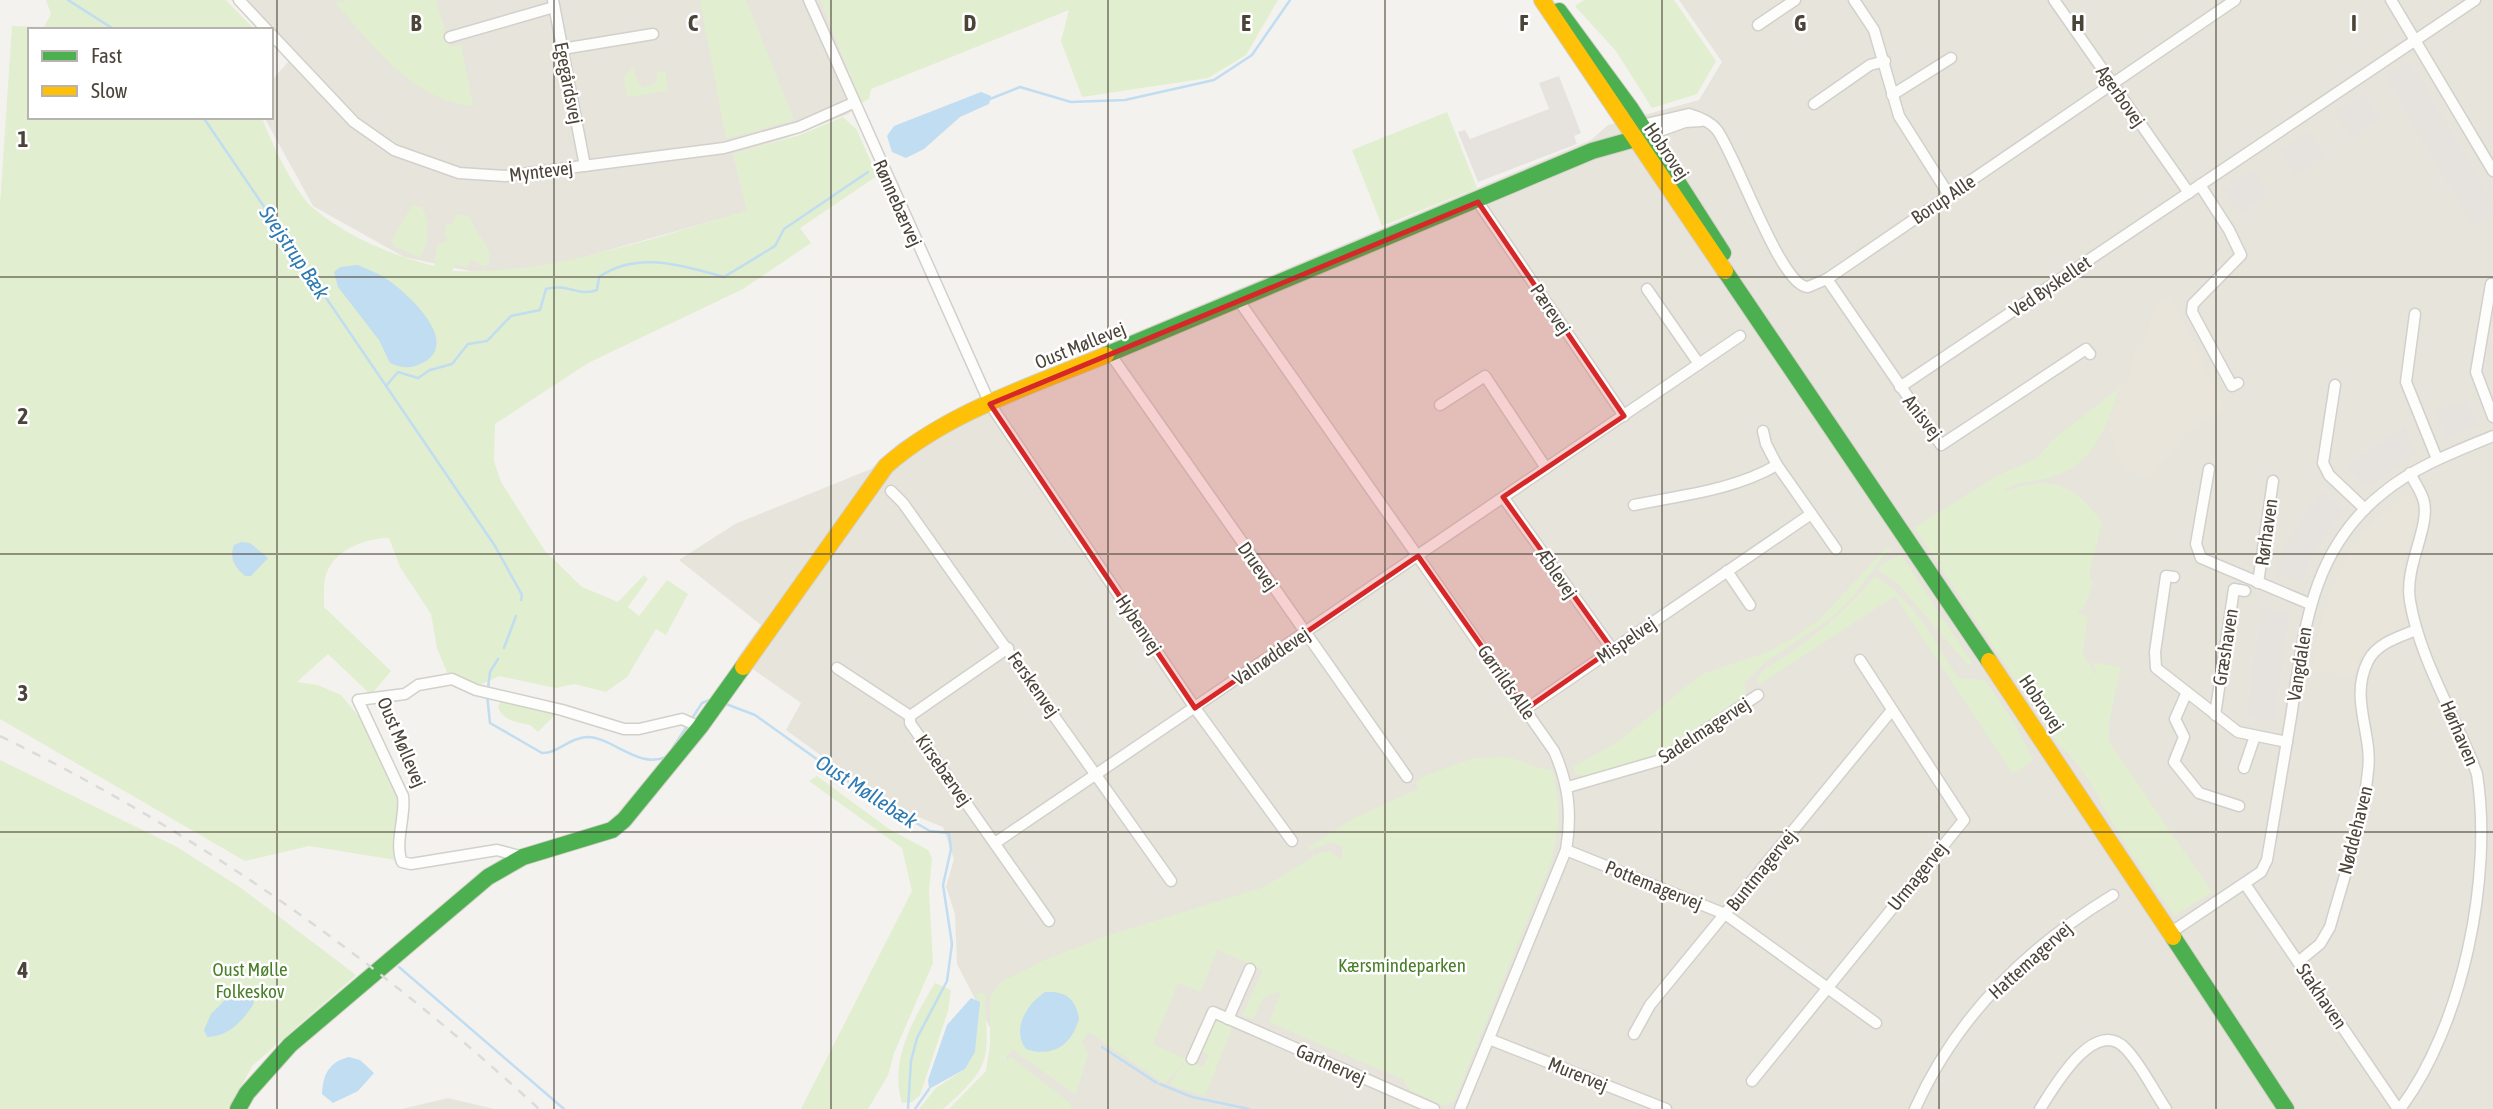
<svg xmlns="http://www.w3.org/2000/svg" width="2493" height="1109" font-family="'Asap Condensed',sans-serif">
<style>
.residential{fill:#e7e4dc}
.education{fill:#eae5da}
.green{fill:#e1eecf}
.parking{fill:#e6e3df}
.water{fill:#c0ddf1}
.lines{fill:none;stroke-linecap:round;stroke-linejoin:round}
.stream{stroke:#c0ddf1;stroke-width:2.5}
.street-casing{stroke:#d2d0cb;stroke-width:13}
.fast-casing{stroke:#d3cfc5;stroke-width:18}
.slow-casing{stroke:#d3cfc5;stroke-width:18}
.street{stroke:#fdfdfc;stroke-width:10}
.fast{stroke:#4caf50;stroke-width:16}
.slow{stroke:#ffc107;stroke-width:16}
.rail{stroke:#dbdbda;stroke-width:2.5;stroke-dasharray:9 9;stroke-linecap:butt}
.marked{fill:#d62828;fill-opacity:0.2;stroke:#d62828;stroke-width:5;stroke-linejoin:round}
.grid{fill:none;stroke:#4b4439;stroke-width:2;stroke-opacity:0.55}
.labels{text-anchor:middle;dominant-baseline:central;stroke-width:5;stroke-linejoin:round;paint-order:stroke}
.street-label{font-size:19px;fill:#4b4439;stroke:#fff}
.park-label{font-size:19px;fill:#4a7f2a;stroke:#fff}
.water-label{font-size:21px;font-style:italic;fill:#2e7ab2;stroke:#fff}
.grid-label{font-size:23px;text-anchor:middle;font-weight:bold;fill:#4b4439;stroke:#fff;stroke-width:5;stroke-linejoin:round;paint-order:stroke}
</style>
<rect width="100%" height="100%" fill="#f4f2ee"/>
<g class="residential">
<polygon points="231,0 821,0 861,103 848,114 784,139 733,154 748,211 563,263 489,275 404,257 313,206 264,117 271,117 271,81 289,61 271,42 271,30 259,30"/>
<polygon points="1679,0 2493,0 2493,1109 1032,1109 957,964 955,914 946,887 954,859 943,827 889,805 786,730 801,703 737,658 761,625 679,560 735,524 871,469 900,442 975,400 1591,140 1608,125 1699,100 1722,62"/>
<polygon points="448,1098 494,1109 402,1109"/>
</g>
<g class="education">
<polygon points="2170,297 2205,361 2201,364 2225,407 2190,432 2149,479 2124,468 2114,449 2113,434 2107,430 2119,388 2129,376 2136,348 2148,332 2151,314 2158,303"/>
<polygon points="2404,494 2413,496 2417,512 2402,567 2405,616 2400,627 2372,643 2362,654 2353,677 2312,670 2322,616 2337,573 2362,534"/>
</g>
<g class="green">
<path d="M46,0H226L255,30H30V117H262C269,139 295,192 312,207C346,237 392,255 434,266L437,246L448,240L444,234L447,224H452L456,214L471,217C473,235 499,249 486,267L471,260L467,267L455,265L452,271C552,275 651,238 747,211L733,154L800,135L843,117L857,130L877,176L800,228L811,243L743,289L588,363L495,424L494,461L501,482L545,551L582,587L618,602L644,575L648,579L628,607L639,616L667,580L688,594L666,635L656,629L627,677L606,692L574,684L556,688L499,676L478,686L448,675L437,648L431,614L400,567L389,538C367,538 336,549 327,572C323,581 324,596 324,607L391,671L371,695L328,654L297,682L318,685L341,695L366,725L402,806L396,860L309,846L245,861L0,719V205L12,26L44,27L51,14Z"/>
<path d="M347,0H436L450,47L461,44L473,106C413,101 373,45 335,3Z"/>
<polygon points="700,0 746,0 794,120 726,139"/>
<polygon points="821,0 1278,0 1246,55 1208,78 1082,97 1061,41 1069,10 871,89 869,99 861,103"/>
<polygon points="1584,0 1674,0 1716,61 1697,94 1652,108 1616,51 1575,6"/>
<polygon points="631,69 634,69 638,82 644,88 657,82 657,73 665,71 668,91 627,97 624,77"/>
<polygon points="1447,112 1477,188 1382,226 1352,150"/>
<path d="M412,205L422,207C431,224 429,242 420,258L394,246L392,240Z"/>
<path d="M2119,388C2106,430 2092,469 2043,479C2027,483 2016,481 2002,492C2048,474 2074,482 2102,523L2089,575L2093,583L2085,605L2077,614L2088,616L2083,655L2098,678L2092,662L2121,667L2109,723V742L2212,892L2174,916C2158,892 2140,868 2125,844C2103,810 2090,771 2058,744L1914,528L1998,475L2036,459L2056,437Z"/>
<polygon points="1886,548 1893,549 1885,553 1853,597 1831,618 1763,664 1745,683 1746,696 1656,755 1584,776 1576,775 1573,767 1616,743 1702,674 1768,652 1791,639 1819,620"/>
<polygon points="1901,554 1973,664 1967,664 1896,582 1877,570 1882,564"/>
<path d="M1875,576C1914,600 1934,640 1958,678L1985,680L2015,724L2033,760L2013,774L1895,596L1760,684L1757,682C1759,669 1773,664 1784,657C1819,633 1848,609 1875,576Z"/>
<path d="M501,700L558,712L538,732L530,725C518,722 504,722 498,707Z"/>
<path d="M1505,757C1521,759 1534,768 1551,770L1557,778L1554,780C1562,810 1558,833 1551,862L1454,1101L1444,1106L1410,1090L1402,1079L1269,1022L1282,990L1263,998L1253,1019L1242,1015L1263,970L1217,950L1201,992L1178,983L1153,1044L1203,1067L1209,1055L1201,1051L1215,1018L1233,1026L1205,1096L1169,1085L1186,1060L1165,1084L1089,1032L1082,1041L1088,1054L1076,1095L1013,1050L1004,1057L1007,1060L1011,1057L1070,1103L1072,1109H949L986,1071L990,1045V996L1000,983L1040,962L1109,935L1264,887L1321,852L1330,851L1341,859L1343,847L1332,842L1311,850L1307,848L1354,818L1418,789L1416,782L1422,777L1474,758Z"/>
<polygon points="0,760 177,847 241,888 356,975 253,1065 228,1109 0,1109"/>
<polygon points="817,776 889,829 928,850 932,858 929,891 933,963 894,1053 888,1075 868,1109 801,1109 912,891 902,848 809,781"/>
<path d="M935,983L951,990L948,1011L920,1095L912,1102L902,1103C889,1060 913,1020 935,983Z"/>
<path d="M985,993C987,1060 995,1063 943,1109H919L936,1088L965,1069L975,1052L980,1002L974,994Z"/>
</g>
<g class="parking">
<polygon points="2410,62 2493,203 2493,215 2473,226 2385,76"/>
<polygon points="1559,76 1581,133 1574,136 1577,144 1478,182 1458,132 1465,130 1470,139 1549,109 1539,83"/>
<polygon points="2364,94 2380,118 2352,137 2335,113"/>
<polygon points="2308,132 2324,156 2295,176 2279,151"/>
<polygon points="2251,170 2268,194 2240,213 2223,190"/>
<polygon points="2467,399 2478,425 2446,438 2435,412"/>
<polygon points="2405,426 2416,453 2366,488 2346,466"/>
<polygon points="2321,491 2344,510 2319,544 2301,582 2273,573 2290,538"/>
<polygon points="2262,606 2290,613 2274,722 2246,717"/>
</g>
<g class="water">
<polygon points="981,92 991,96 989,104 960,117 924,149 906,158 892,152 887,136 894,126"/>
<path d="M358,265C368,270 379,273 388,280C407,293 459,340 426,361C413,369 404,369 390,363L379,340L338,287L334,272L340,267Z"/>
<path d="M241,542L250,543L268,558L251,576H245C235,568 229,558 234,545Z"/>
<path d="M236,989L250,992L254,1003C243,1021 228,1037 207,1037L204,1030L211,1014Z"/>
<path d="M1045,992C1066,991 1075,998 1079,1018C1072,1045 1053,1058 1026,1049C1011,1029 1027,1004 1045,992Z"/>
<polygon points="971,998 980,1002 975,1052 965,1069 929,1089 928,1080 947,1025"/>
<path d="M349,1057L360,1060L374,1073L358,1091L333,1103L322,1094C323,1074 329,1062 349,1057Z"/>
</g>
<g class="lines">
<g class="stream">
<polyline points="68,0 115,30"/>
<polyline points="990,99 1020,87 1071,102 1125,100 1214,80 1252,55 1290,0"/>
<polyline points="203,117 495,546 522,595 521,600"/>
<path d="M386,386L398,372L418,378L430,370L452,364L468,344L487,341L511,316L540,310L546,289C568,283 578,297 597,290L599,277C638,250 683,266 724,277L775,246L784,229L868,172"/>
<polyline points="504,648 516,616"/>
<polyline points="488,688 490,672 498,659"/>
<path d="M487,695L490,723L542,753C557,754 570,737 588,737C613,738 639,769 666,757"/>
<polyline points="726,704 755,715 867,795 930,831 949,833 951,849 943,885 952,944 947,981 917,1038 911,1061 908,1109"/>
<polyline points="691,720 702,703 712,699"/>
<polyline points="672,749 687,726"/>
<polyline points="399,967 564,1109"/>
<polyline points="1102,1047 1157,1083"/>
<polyline points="1160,1084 1192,1097 1249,1109"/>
<polyline points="915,1109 929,1089"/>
</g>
<defs>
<g id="street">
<polyline points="239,0 267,30"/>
<polyline points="553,0 585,166"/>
<polyline points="809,0 990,404 1195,708 1292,841"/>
<polyline points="1854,0 1874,30 1899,116 1949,195"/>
<polyline points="2054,0 2189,193"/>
<polyline points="2391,0 2493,171"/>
<polyline points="1758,25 1795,0"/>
<polyline points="271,34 354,122 394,150 459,173 505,176 724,148 799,127 853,103"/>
<polyline points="450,37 554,7"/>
<polyline points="562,49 653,34"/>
<polyline points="1892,95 1951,58"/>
<polyline points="1814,104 1870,65 1885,61"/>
<path d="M1642,125L1689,114C1699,117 1710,121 1717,130C1736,155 1781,288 1808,287L1827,279L2235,0"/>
<polyline points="1649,135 1685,122 1701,121"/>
<polyline points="2200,185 2229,230 2241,255 2193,304 2192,312 2232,386 2238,383"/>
<polyline points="1478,202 1624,416"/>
<polyline points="1827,279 1941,445 2086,349 2090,354"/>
<polyline points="2491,284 2476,372 2493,417"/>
<polyline points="1647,289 1699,364"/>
<path d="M1239,301L1554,751C1569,785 1572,814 1566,850L1460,1109"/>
<polyline points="2415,314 2406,382 2437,459"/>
<polyline points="1111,355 1407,777"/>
<polyline points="2335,385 2323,463 2329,475 2365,509"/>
<polyline points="1900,387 2475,0"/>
<polyline points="1440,405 1485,376 1546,468"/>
<polyline points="1763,431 1766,444 1777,465"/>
<polyline points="2209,469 2196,544 2201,558 2310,604"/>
<polyline points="891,491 903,503 1171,881"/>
<polyline points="1503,497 1612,649"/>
<path d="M1634,505C1683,495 1734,490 1777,465L1836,549"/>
<polyline points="1727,571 1750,605"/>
<polyline points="2174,577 2166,576 2155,652 2156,668 2238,732 2287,742"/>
<polyline points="2258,583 2273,481"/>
<polyline points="1008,648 910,716 910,723 1049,921"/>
<polyline points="837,668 910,716"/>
<polyline points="2186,694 2175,719 2184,737 2174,762 2199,793 2239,806"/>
<polyline points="1526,709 1811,514"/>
<polyline points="2215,715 2234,589 2245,591"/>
<polyline points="2244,768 2255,736"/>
<polyline points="1568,787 1661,760 1758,695"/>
<polyline points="995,843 1740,336"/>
<polyline points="1566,850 1725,914 1876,1023"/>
<path d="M523,857L497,850L411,864L402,862C394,843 406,816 403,796L358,700L405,694L418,685L452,679L476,690L562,710L624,729H639L682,719L700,727"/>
<polyline points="2245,884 2398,1109"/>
<path d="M2170,933L2261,872L2267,860C2275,812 2283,765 2291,717C2304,631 2310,550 2384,492C2416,466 2455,452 2493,436"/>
<path d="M2298,962L2320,944L2330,927C2344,876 2363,824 2368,771C2373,733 2349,699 2368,661C2377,643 2399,637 2416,630"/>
<polyline points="1228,1019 1250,969"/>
<polyline points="1634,1034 1650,1005 1892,710"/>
<polyline points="1489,1039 1666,1109"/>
<polyline points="1192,1059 1213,1012 1434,1109"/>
<polyline points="1752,1081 1964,820 1860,660"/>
<path d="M1915,1109C1956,1017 2028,947 2113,895"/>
<path d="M2040,1109C2054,1087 2095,1015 2126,1049C2142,1066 2153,1090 2166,1109"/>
<path d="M2400,1109C2463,1025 2493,877 2477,774C2456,716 2420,661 2410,601C2404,567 2430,528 2424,502C2422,492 2414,482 2410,473"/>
</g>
<g id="fast">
<polyline points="1559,11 1631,109 1723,253"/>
<polyline points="1725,271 1989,661"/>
<polyline points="1106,355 1592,151 1649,135"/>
<polyline points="2173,937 2286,1109"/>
<polyline points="238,1109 247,1093 290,1045 488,877 523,857 612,830 624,820 700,727 743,667"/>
</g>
<g id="slow">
<polyline points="1542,0 1725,271"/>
<polyline points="1989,661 2173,937"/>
<path d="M743,667L886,466C947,412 1032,386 1106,355"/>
</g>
</defs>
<use href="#street" class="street-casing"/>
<use href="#fast" class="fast-casing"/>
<use href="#slow" class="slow-casing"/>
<use href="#street" class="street"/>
<use href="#fast" class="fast"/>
<use href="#slow" class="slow"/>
<path class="rail" d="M0,736C199,833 376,959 539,1109"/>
</g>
<path class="marked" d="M1478,202L1624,416L1503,497L1612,649L1526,709L1418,556L1195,708L990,404Z"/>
<path class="grid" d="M277,0V1109M554,0V1109M831,0V1109M1108,0V1109M1385,0V1109M1662,0V1109M1939,0V1109M2216,0V1109M0,277H2493M0,554H2493M0,832H2493"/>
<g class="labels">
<g class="street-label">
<text transform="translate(569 83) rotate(79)">Egegårdsvej</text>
<text transform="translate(2121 96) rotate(55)">Agerbovej</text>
<text transform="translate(1667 151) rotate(56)">Hobrovej</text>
<text transform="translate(541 171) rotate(-7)">Myntevej</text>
<text transform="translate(1943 199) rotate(-34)">Borup Alle</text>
<text transform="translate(898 203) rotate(66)">Rønnebærvej</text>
<text transform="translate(2050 286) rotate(-34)">Ved Byskellet</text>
<text transform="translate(1551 309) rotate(56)">Pærevej</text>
<text transform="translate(1080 345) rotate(-22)">Oust Møllevej</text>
<text transform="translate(1923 417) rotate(52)">Anisvej</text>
<text transform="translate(2266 532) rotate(-82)">Rørhaven</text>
<text transform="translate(1258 566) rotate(55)">Druevej</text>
<text transform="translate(1557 573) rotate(55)">Æblevej</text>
<text transform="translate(1139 624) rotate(56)">Hybenvej</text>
<text transform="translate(1626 640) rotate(-34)">Mispelvej</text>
<text transform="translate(2225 647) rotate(-81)">Græshaven</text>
<text transform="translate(1271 656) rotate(-34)">Valnøddevej</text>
<text transform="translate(2299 664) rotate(-81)">Vangdalen</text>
<text transform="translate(1507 682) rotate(55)">Gørrilds Alle</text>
<text transform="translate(1034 684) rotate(55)">Ferskenvej</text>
<text transform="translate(2042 703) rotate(56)">Hobrovej</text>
<text transform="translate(1704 730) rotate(-33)">Sadelmagervej</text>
<text transform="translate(2460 733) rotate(67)">Hørhaven</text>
<text transform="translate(402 742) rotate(67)">Oust Møllevej</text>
<text transform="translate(944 770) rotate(55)">Kirsebærvej</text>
<text transform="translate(2355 830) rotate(-76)">Nøddehaven</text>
<text transform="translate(1761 870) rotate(-51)">Buntmagervej</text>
<text transform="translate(1917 876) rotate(-51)">Urmagervej</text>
<text transform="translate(1654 885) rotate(22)">Pottemagervej</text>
<text transform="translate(2030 960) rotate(-42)">Hattemagervej</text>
<text transform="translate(2322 996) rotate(56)">Stakhaven</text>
<text transform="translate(1331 1064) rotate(24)">Gartnervej</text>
<text transform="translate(1578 1074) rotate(22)">Murervej</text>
</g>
<g class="park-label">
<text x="1402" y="965">Kærsmindeparken</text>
<text x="250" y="969">Oust Mølle<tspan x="250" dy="22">Folkeskov</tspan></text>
</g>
<g class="water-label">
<text transform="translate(295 252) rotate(56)">Svejstrup Bæk</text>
<text transform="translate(867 791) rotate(33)">Oust Møllebæk</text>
</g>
</g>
<g class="grid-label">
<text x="416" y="31">B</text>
<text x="693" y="31">C</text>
<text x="970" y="31">D</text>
<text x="1246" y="31">E</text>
<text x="1524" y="31">F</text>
<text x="1800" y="31">G</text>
<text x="2078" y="31">H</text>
<text x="2354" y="31">I</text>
<text x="23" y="147">1</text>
<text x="23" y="424">2</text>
<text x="23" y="701">3</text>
<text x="23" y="978">4</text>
</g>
<rect x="28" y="28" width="245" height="91" fill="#ffffff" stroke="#b7b4b0" stroke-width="2"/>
<rect x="42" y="51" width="35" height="10" fill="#4caf50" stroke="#b7b4b0" stroke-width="2"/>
<text x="91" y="63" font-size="21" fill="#4b4439">Fast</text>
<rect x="42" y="86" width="35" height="10" fill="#ffc107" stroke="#b7b4b0" stroke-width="2"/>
<text x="91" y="98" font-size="21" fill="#4b4439">Slow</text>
</svg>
